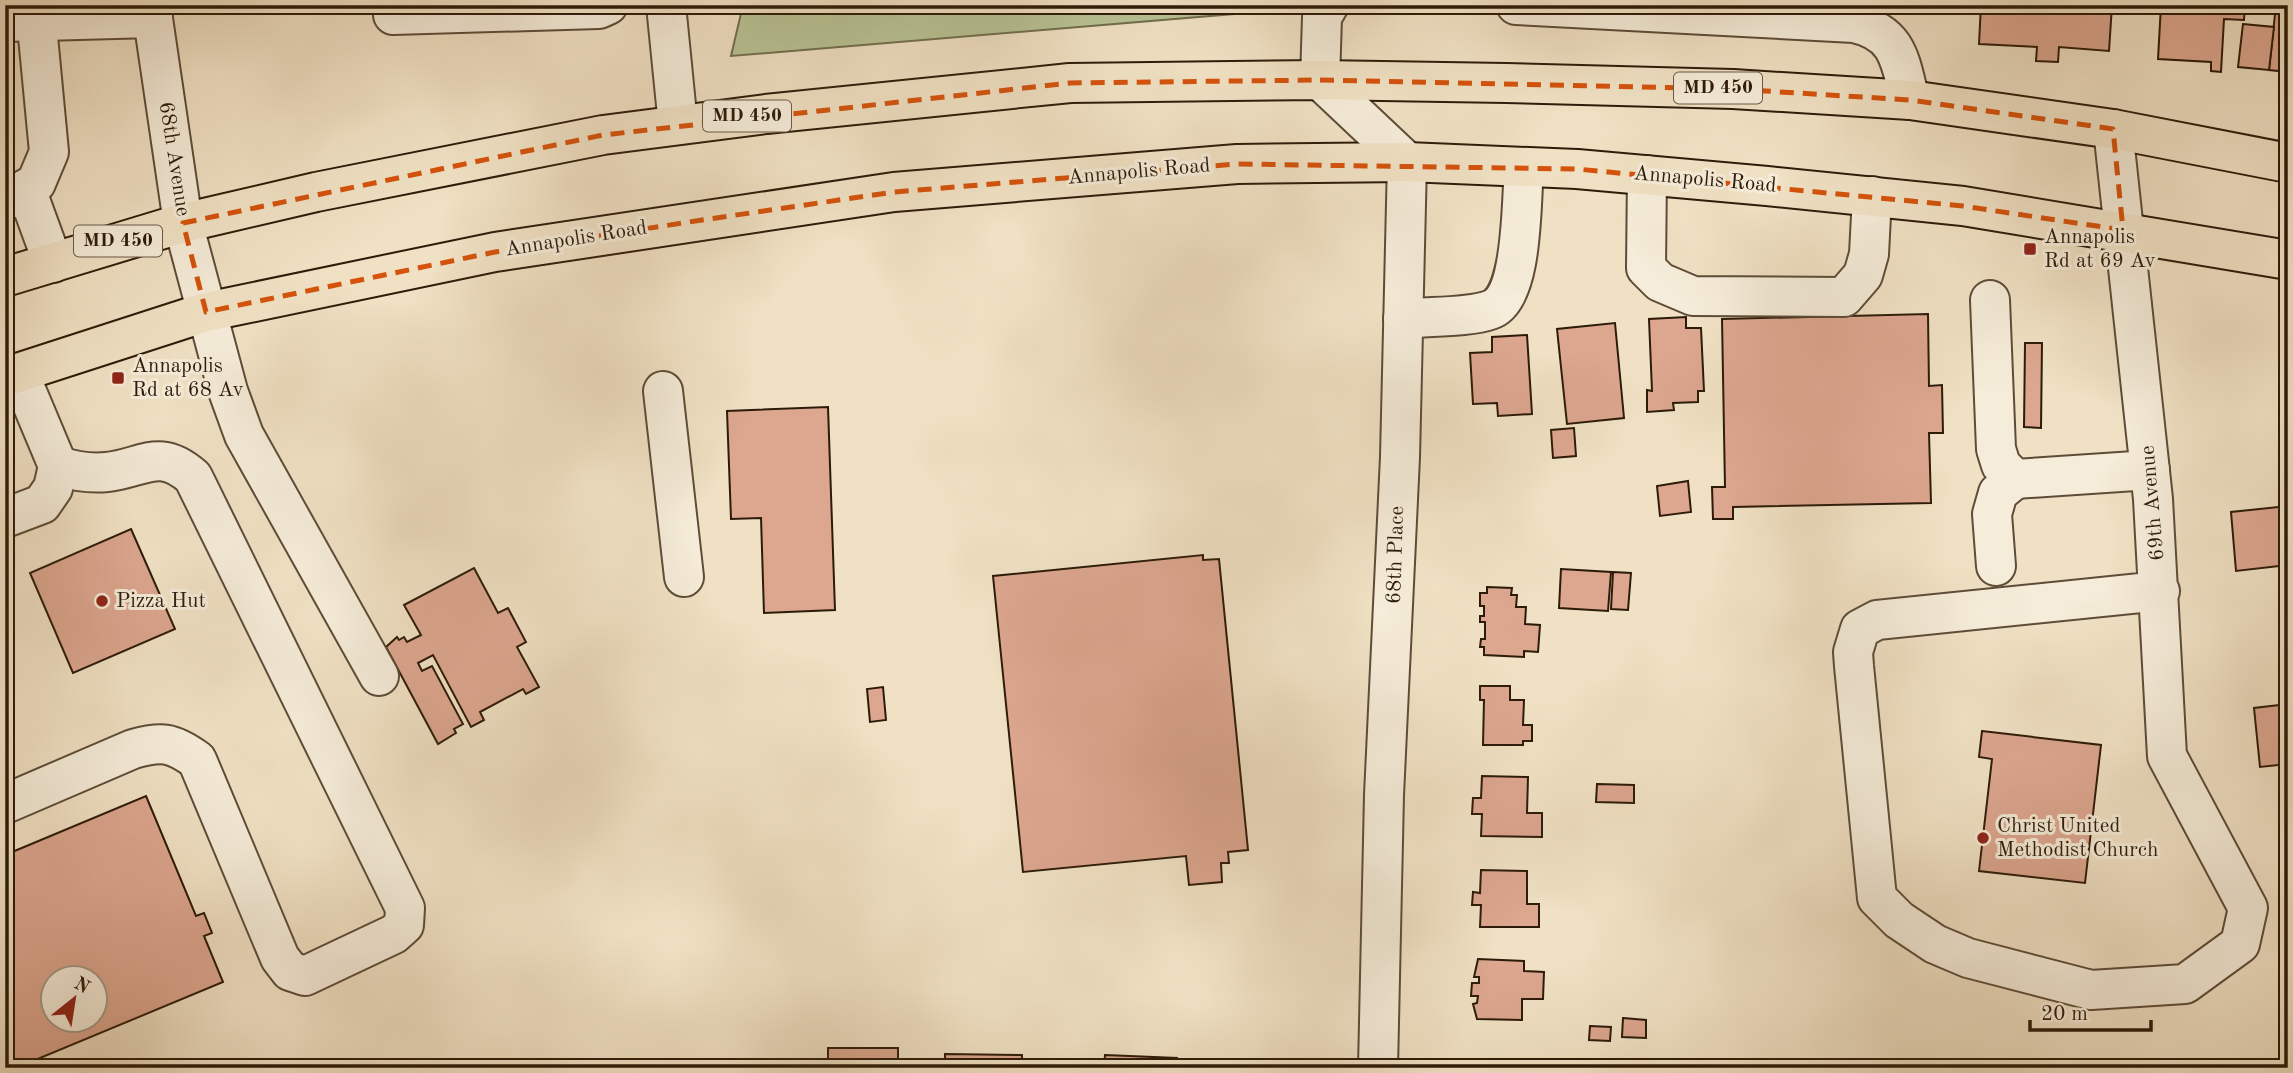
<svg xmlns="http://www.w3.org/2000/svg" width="2293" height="1073" font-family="'Old Standard TT',serif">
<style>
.green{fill:#b8c395;stroke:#726f4f;stroke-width:2}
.building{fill:#dca68f;stroke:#2d1b09;stroke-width:2;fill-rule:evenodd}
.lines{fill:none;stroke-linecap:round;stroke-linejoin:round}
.minor-casing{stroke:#5e4c38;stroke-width:42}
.major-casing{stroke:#2d1b09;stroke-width:42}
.minor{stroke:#f5ecd9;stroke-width:38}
.major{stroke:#f0e1c4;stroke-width:38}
.marked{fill:none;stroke:#d5530c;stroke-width:5;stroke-dasharray:14 9;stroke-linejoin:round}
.poi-dot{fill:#8f2418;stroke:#f5ecd9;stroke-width:2.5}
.labels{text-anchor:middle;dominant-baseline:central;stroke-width:6;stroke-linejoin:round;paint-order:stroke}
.shield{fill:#f5ecd9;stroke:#695a47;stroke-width:2}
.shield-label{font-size:19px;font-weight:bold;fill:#2d1b09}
.street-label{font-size:21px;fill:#2d1b09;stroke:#f5ecd9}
.poi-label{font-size:21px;fill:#2d1b09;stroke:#f5ecd9;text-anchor:start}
</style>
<rect width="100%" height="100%" fill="#f0e1c4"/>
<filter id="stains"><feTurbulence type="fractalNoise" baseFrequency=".00286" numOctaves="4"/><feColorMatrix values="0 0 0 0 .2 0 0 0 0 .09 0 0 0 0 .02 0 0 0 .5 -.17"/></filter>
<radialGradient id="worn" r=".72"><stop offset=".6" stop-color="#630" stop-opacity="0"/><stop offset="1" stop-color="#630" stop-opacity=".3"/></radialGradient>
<polygon class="green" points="743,5 1235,5 1234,14 731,56"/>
<g class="building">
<polygon points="1981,5 2112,5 2109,51 2059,47 2058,62 2036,61 2037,47 1979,44"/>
<polygon points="2161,5 2245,5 2244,20 2224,19 2221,72 2211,71 2211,62 2158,59"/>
<polygon points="2276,5 2288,5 2288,72 2269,70"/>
<polygon points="2243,24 2274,27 2269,70 2238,67"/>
<polygon points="1928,314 1929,386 1942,385 1943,433 1929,433 1931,503 1733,507 1733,519 1713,519 1712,487 1725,487 1722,319"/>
<polygon points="1686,317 1686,328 1701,328 1704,391 1698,391 1698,402 1673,403 1674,410 1647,412 1647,390 1652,391 1649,319"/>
<polygon points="1615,323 1624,418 1567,424 1557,329"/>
<polygon points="1527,335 1532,414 1498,416 1497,403 1473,404 1470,353 1492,352 1492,337"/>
<polygon points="2025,343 2042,343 2041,428 2024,427"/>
<polygon points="828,407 835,610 764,613 761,518 731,519 727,411"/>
<polygon points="1574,428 1576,456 1553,458 1551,430"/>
<polygon points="1688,481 1691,512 1660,516 1657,486"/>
<polygon points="2288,506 2288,565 2236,571 2231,512"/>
<polygon points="131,529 175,629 73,673 30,573"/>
<polygon points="1203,555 1203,560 1219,559 1248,850 1228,852 1229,863 1221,863 1222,882 1189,885 1186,856 1023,872 993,576"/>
<polygon points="474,568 498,613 508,608 526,642 517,647 539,687 526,694 523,689 480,712 484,720 471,727 433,655 418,663 422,671 432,666 463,724 454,729 456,733 438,744 386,647 397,637 399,640 404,637 407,642 421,635 404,605"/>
<polygon points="1561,569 1611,572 1608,611 1559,608"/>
<polygon points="1613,572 1631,573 1628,610 1611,609"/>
<polygon points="1487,587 1512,588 1511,595 1517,595 1516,607 1526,607 1525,624 1540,625 1538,652 1524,651 1524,657 1484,655 1484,647 1480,647 1481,639 1485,639 1485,622 1480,622 1480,616 1484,616 1484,606 1480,606 1480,593 1487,593"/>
<polygon points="1480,686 1510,686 1510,700 1524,700 1523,725 1532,725 1532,741 1523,741 1523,745 1483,745 1484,700 1480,700"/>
<polygon points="883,687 886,720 870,722 867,689"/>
<polygon points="2288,704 2288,764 2260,767 2254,708"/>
<polygon points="1982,731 2101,745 2085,883 1979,871 1992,759 1979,757"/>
<polygon points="1482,776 1528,777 1527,813 1542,813 1542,837 1481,836 1482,814 1472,814 1473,798 1481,798"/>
<polygon points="1597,784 1634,785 1634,803 1596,802"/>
<path d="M146,796L196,916L204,913L212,933L204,936L223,982L16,1068H5V855ZM52,978H94V1020H52Z"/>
<polygon points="1481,870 1527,871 1527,904 1539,904 1539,927 1480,927 1481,905 1472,905 1473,892 1480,893"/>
<polygon points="1478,959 1524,961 1524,971 1544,972 1543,999 1522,999 1522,1020 1477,1019 1473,1004 1477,1003 1478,996 1471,996 1472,983 1479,983 1479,977 1474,977"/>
<polygon points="1623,1018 1646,1020 1646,1038 1622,1037"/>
<polygon points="1590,1026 1611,1027 1610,1041 1589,1040"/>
<rect x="828" y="1048" width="70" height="20"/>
<polygon points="945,1054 1022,1055 1022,1068 945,1068"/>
<polygon points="1105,1055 1177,1058 1177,1068 1104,1068"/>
<rect x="1476" y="1059" width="75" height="9"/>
</g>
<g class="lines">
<defs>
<g id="minor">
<polyline points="151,5 183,223 228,391 244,435 379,676"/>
<polyline points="666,5 678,125"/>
<polyline points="1329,5 1322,17 1320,80 1407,162 1400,457 1384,795 1378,1068"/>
<path d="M1516,5L1854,23C1899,33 1900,61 1910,100"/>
<polyline points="393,15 599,9 608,5"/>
<polyline points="5,22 153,18"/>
<polyline points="2113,129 2153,499 2167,756 2248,908 2240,944 2185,984 2091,990 1968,958 1935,944 1899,920 1877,898 1854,666 1853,652 1860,629 1877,620 2160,591"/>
<polyline points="1647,175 1646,268 1660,282 1693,296 1844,297 1863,275 1869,254 1872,196"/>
<polyline points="26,189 53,263"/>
<polyline points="5,201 36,183 49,152 35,5"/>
<polyline points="1990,300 1996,449 2001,465 2015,479 2150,470"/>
<path d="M1403,319C1428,316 1467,318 1490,310C1524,299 1521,199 1524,168"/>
<polyline points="663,391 684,577"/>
<polyline points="5,518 42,504 53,488 58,466 19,373"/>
<polyline points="1996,566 1992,514 1998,493 2015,479"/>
<path d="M5,804L133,749C162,741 172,742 197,760L280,958L290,971L305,976L394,934L404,925L405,908L193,477C159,447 144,468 107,472C90,474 74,471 58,466"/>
</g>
<g id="major">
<polyline points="5,277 183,223 316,192 603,135 766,114 1070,83 1320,80 1506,83 1733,89 1910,100 2113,129 2288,163"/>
<polyline points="5,377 206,312 495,252 894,192 1237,164 1407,162 1577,169 1767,186 1963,206 2288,260"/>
</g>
</defs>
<use href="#minor" class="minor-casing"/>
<use href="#major" class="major-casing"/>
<use href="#minor" class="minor"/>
<use href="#major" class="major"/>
</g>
<path class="marked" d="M1320,80L1733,89L1910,100L2113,129L2123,230L1963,206L1577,169L1237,164L894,192L702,220L495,252L206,312L183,223L603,135L1070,83Z"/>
<g class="poi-dot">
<rect x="2023" y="242" width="14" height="14" rx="3.5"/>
<rect x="111" y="371" width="14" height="14" rx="3.5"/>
<circle cx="102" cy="601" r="7"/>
<circle cx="1983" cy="838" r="7"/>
</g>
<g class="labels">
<g class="shield">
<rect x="1674" y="72.5" width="88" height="31" rx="5"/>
<rect x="703" y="100.5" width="88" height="31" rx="5"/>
<rect x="74" y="225.5" width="88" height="31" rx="5"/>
</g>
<g class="shield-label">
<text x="1718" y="88">MD 450</text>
<text x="747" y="116">MD 450</text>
<text x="118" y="241">MD 450</text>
</g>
<g class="street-label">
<text transform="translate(174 159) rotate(81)">68th Avenue</text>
<text transform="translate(1139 172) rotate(-5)">Annapolis Road</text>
<text transform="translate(1705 180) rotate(5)">Annapolis Road</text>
<text transform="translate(576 239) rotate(-9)">Annapolis Road</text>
<text transform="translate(2153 503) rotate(-95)">69th Avenue</text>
<text transform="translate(1396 555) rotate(-88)">68th Place</text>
</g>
<g class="poi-label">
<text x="2044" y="237">Annapolis<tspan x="2044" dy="24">Rd at 69 Av</tspan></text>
<text x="132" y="366">Annapolis<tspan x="132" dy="24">Rd at 68 Av</tspan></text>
<text x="116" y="601">Pizza Hut</text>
<text x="1997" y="826">Christ United<tspan x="1997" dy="24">Methodist Church</tspan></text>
</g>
</g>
<rect width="2293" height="1073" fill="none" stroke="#f0e1c4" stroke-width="28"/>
<rect x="7" y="7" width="2279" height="1059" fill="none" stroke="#2d1b09" stroke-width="3.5"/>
<rect x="14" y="14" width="2265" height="1045" fill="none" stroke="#2d1b09" stroke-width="2"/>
<g transform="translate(74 999) rotate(30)"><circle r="33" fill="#f5ecd9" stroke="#a59886" stroke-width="2"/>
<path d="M0-5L12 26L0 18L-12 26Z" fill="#8f2418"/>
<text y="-10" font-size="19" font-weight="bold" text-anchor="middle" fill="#2d1b09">N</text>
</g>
<path d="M2030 1020v10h121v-10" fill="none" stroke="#2d1b09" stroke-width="3.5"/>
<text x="2041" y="1020" font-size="21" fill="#2d1b09" stroke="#f5ecd9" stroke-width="5" paint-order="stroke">20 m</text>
<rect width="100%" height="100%" filter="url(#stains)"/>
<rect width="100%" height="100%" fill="url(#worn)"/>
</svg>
